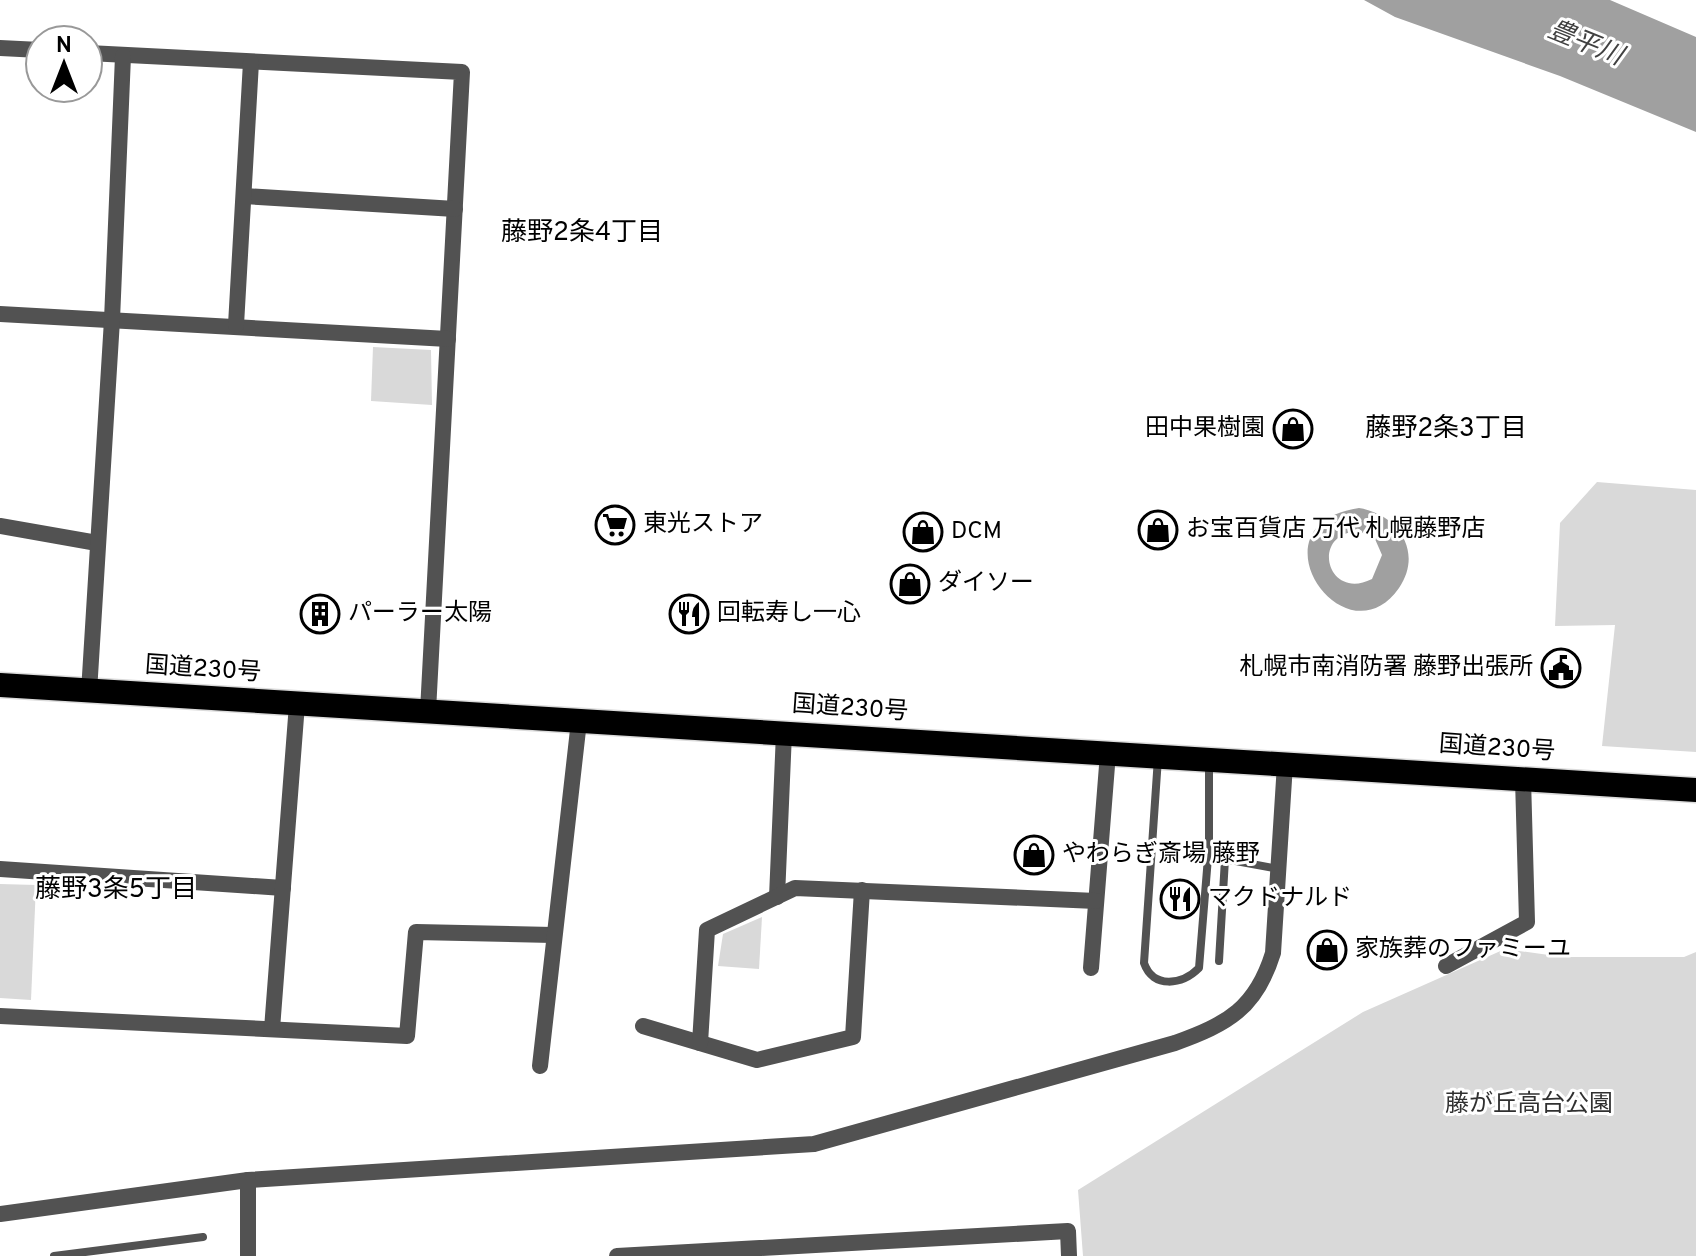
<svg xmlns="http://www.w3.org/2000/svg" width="1696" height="1256" font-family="Overpass,'Noto Sans JP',sans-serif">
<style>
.green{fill:#d9d9d9}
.water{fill:#a0a0a0;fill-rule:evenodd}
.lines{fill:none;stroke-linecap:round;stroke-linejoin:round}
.highway-casing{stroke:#dbdbdb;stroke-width:27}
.lane{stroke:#525252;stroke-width:8}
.street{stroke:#525252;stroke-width:16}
.highway{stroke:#000;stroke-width:24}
.labels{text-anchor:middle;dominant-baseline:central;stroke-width:6;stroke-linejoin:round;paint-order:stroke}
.poi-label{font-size:24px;fill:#000;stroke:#fff;text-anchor:start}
.street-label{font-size:24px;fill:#000;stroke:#fff}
.park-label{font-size:24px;fill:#303030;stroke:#fff}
.water-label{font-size:26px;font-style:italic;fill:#414141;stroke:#fff}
.neighbourhood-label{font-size:26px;fill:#000;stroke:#fff}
</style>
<rect width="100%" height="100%" fill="#fff"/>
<g class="green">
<polygon points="373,347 431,350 432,405 371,401"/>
<polygon points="1597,482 1696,490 1696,752 1602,746 1615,625 1555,626 1560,523"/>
<polygon points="0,884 36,885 31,1000 0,998"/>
<polygon points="762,917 759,969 718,966 723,934"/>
<polygon points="1505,949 1563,957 1684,957 1696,952 1696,1256 1083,1256 1078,1190 1363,1012"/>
</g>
<g class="water">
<polygon points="1364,0 1610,0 1696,37 1696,132 1560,76 1395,17"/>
<path d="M1359,508C1397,514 1424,551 1399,588C1345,665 1247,524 1359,508ZM1359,531L1375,539L1382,555L1372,579C1327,602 1309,533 1359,531Z"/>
</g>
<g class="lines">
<defs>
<polyline id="highway" points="0,685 1696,790"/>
</defs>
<use href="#highway" class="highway-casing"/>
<g class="lane">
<path d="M1158,758L1144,963C1153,989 1182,985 1199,968L1209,845"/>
<polyline points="1209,764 1209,845 1225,859 1219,961"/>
<polyline points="1225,859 1279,869"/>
<polyline points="54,1256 203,1237"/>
</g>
<g class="street">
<polyline points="0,48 40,50"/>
<polyline points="88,53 462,72 428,711"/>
<polyline points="244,196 455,209"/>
<polyline points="0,314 448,339"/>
<polyline points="236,325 251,62"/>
<polyline points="0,526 97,543"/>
<polyline points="89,692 112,320 123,56"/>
<polyline points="0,869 283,888"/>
<polyline points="777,897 784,733"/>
<polyline points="1446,966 1527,922 1523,779"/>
<polyline points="1091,968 1108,753"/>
<polyline points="0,1016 407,1036 416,932 553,935"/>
<polyline points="643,1026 757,1060 853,1037 862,890"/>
<polyline points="272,1029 297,704"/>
<polyline points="700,1043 707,930 795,888 1096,901"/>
<polyline points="540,1066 579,721"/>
<path d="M0,1214L248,1180L814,1144L1175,1043C1228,1024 1256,1008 1273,953L1285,764"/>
<polyline points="248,1256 248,1180"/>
<polyline points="617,1256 1068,1231 1069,1256"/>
</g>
<use href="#highway" class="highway"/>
</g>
<defs>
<symbol id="shop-ring" viewBox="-11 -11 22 22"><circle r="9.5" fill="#fff" stroke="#000" stroke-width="1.5"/><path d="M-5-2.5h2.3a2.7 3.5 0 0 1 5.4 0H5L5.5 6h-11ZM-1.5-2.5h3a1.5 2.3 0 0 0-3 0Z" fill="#000"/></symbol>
<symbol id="supermarket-ring" viewBox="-11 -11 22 22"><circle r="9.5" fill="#fff" stroke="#000" stroke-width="1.5"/><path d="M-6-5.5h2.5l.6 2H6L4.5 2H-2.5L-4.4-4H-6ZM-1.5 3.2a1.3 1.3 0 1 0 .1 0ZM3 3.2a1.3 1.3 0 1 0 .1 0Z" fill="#000"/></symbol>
<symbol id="building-ring" viewBox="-11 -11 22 22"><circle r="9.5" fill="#fff" stroke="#000" stroke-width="1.5"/><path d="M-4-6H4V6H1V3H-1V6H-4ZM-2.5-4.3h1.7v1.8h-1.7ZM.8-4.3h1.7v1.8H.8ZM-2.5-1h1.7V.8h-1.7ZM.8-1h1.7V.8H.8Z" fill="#000"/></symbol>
<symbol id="restaurant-ring" viewBox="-11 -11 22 22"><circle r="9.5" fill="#fff" stroke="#000" stroke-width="1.5"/><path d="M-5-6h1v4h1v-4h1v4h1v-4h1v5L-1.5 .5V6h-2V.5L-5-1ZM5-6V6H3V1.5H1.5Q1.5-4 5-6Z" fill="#000"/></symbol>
<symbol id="civic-ring" viewBox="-11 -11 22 22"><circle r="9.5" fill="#fff" stroke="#000" stroke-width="1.5"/><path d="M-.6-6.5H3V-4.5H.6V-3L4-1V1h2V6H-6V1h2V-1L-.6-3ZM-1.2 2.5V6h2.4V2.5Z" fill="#000"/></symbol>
</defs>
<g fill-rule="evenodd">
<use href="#shop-ring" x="1271" y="407" width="44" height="44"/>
<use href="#supermarket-ring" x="593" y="503" width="44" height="44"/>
<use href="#shop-ring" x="1136" y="508" width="44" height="44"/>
<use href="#shop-ring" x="901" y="510" width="44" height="44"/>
<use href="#shop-ring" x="888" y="562" width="44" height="44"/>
<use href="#building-ring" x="298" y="592" width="44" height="44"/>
<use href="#restaurant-ring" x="667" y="592" width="44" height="44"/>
<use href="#civic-ring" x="1539" y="646" width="44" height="44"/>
<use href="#shop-ring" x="1012" y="833" width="44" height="44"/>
<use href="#restaurant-ring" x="1158" y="877" width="44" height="44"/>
<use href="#shop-ring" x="1305" y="928" width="44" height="44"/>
</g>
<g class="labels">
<g class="poi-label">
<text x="1265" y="429" text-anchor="end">田中果樹園</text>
<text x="643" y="525">東光ストア</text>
<text x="1186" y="530">お宝百貨店 万代 札幌藤野店</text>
<text x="951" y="532">DCM</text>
<text x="938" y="584">ダイソー</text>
<text x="348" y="614">パーラー太陽</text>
<text x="717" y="614">回転寿し一心</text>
<text x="1533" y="668" text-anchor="end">札幌市南消防署 藤野出張所</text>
<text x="1062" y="855">やわらぎ斎場 藤野</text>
<text x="1208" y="899">マクドナルド</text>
<text x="1355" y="950">家族葬のファミーユ</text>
</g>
<g class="street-label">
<text transform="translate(203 670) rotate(4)">国道230号</text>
<text transform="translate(850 709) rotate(4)">国道230号</text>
<text transform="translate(1497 749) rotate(4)">国道230号</text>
</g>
<g class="park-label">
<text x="1529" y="1105">藤が丘高台公園</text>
</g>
<g class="water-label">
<text transform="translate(1585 44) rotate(22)">豊平川</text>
</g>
<g class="neighbourhood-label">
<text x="582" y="233">藤野2条4丁目</text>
<text x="1446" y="429">藤野2条3丁目</text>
<text x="116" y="890">藤野3条5丁目</text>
</g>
</g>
<g transform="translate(64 64)"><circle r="38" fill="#ffffff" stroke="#999999" stroke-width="2"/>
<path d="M0-6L14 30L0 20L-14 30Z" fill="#000000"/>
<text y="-12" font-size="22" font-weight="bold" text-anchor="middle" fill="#000000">N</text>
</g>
</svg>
